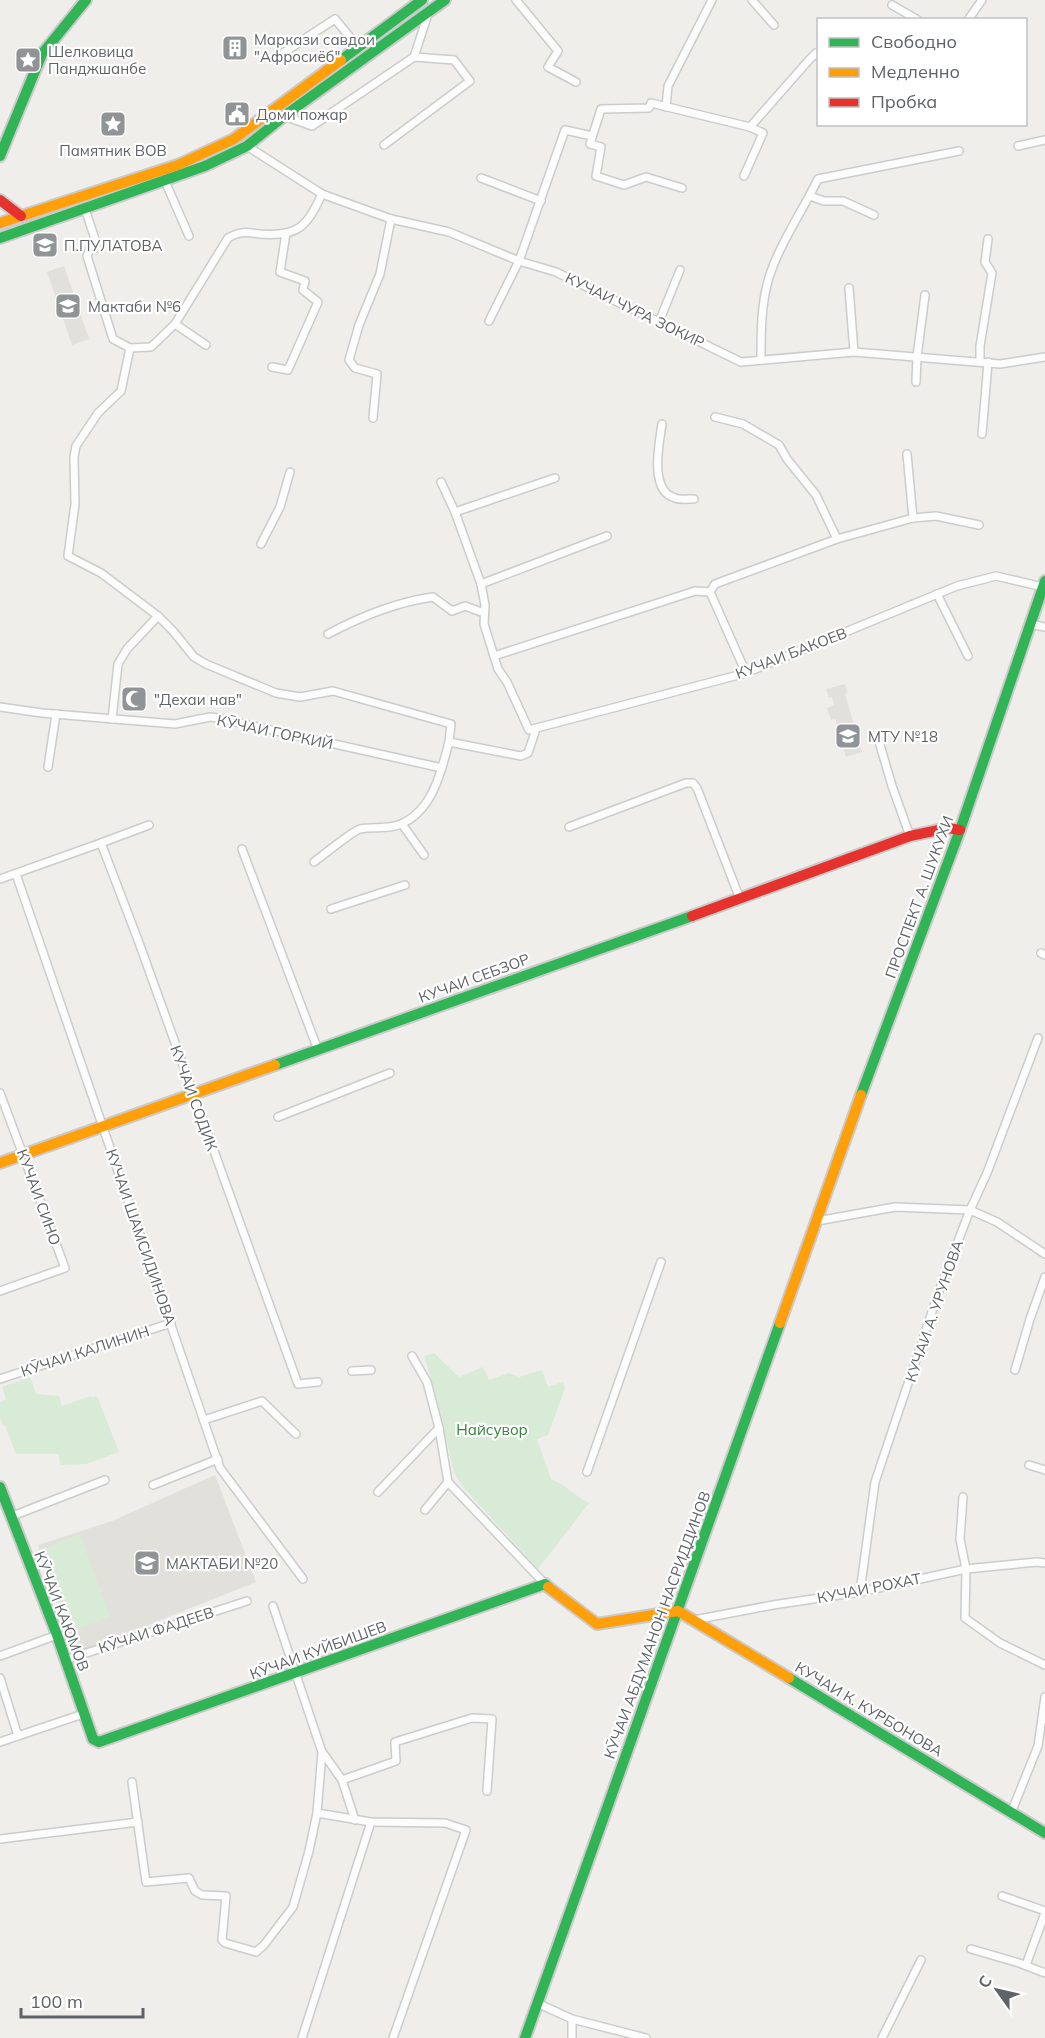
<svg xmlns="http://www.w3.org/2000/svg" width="1045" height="2038" font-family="Mulish,sans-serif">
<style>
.education{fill:#e2e0da}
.green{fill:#d8ebd6}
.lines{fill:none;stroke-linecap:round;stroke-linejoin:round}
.street-casing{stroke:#cbcccc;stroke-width:10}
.fast-casing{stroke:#cacacb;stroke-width:14}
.slow-casing{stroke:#cacacb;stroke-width:14}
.jam-casing{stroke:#cacacb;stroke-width:14}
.street{stroke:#fdfcfc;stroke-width:7}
.fast{stroke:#30b455;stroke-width:10}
.slow{stroke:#ff9f0a;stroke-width:10}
.jam{stroke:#e5322d;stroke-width:10}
.labels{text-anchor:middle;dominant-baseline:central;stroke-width:4.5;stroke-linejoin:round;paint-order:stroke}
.poi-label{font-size:15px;fill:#5f6368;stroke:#fff;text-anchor:start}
.street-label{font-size:15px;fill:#5f6368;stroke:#fff}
.park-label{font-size:15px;fill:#348238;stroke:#fff}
</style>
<rect width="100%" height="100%" fill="#efeeea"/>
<g class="education">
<polygon points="64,266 89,339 72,345 47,272"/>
<polygon points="845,684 847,693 845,694 862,752 846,757 835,719 831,720 827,708 834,705 832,697 829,698 826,689"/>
<polygon points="215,1475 256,1582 75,1654 38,1545 112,1521"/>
</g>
<g class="green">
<path d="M434,1353L459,1377L483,1367L489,1380L509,1373L519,1377L542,1370L548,1387L563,1382L565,1388L548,1435L537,1439L551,1479C566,1485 575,1496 589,1503L538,1569L464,1488L454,1473L434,1388L424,1356Z"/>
<polygon points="30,1377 36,1394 59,1396 62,1406 91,1396 92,1398 97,1396 119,1452 86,1464 60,1465 59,1454 16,1454 5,1425 3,1425 0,1418 0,1402 6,1399 2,1387"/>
<polygon points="80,1534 110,1617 75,1630 44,1548"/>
</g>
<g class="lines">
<defs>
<g id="street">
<polyline points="516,0 558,51 548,67 576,82"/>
<polyline points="752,0 774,25"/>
<polyline points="892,5 918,20"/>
<polyline points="968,20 982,0"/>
<polyline points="280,55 335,19 358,47"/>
<polyline points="666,107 668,86 712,0"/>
<polyline points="284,116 312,126 414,57 428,14"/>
<polyline points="384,145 470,81 454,60 414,57"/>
<polyline points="247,146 322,194 391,219 449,232 519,261 556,272 741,362 854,352 1000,364 1045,357"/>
<polyline points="1018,146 1045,140"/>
<polyline points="744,176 763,133 750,127"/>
<polyline points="481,178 541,201"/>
<polyline points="165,181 189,236"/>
<polyline points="682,188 646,177 624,185 596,176 601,147 590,144 601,109 649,108 651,103 750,127 809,60 816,53 818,55"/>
<polyline points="810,196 824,201 843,201 874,215"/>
<polyline points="85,209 97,245 96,248 90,249 87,256 113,339 130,348 121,391 98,413 76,446 74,457 75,504 68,556 101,573 158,616 173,631 194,657 206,664 276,693 300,697 333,691 451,724 449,742"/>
<polyline points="849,288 854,352"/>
<polyline points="489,321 519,261 565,130 592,136"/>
<polyline points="659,322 680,270"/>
<polyline points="175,324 206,345"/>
<path d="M130,348L151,347L175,324L228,238C240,231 247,232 260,234C299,237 307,226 322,194"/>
<path d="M761,360C761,334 761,306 768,281C777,248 803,210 818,179L959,151"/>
<polyline points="980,361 980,346 992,273 985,262 988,239"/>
<polyline points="272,367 288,370 318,302 303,290 305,281 280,272 286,233"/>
<polyline points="916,382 917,357 925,295"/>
<polyline points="715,417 743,424 779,445 787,459 816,495 837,539"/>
<polyline points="373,418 377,374 355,368 349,360 359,325 380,274 391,219"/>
<path d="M662,424C659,444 649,491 675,498C680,500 688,499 694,499"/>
<polyline points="982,434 988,362"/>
<polyline points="907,454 913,518"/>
<polyline points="441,482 455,512 481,584 485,605 484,624 498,669 507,682 529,730 746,673 957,586 996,576 1043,587"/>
<polyline points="455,512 555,478"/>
<polyline points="261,544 280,507 290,472"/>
<polyline points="481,584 607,536"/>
<polyline points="710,592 746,673"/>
<polyline points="937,594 968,656"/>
<polyline points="1030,624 1045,627"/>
<path d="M328,634C360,617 396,602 433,597L452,611L465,606L484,613"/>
<polyline points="494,656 695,591 710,592 715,584 837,539 913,518 936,516 979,525"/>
<polyline points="0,707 42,713 175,724 210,717 218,718 442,768"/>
<polyline points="112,719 118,664 127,649 158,616"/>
<polyline points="878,738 892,786 910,836"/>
<polyline points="48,767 56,714"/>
<polyline points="402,824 424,855"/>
<polyline points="149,825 101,843 138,940 298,1384 318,1382"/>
<polyline points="569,827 686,783 693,783 697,788 740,899"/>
<polyline points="242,849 318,1050"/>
<path d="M314,862C322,856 354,830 360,829C373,826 388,830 401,824C433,810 441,772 449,742L521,756L528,753L536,729"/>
<polyline points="16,874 220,1468 303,1579"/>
<polyline points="0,879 101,843"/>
<polyline points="331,909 405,885"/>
<polyline points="1041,953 1045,955"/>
<polyline points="0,1093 65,1268 0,1291"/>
<polyline points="278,1117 390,1073"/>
<polyline points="817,1221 895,1207 970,1210 997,1222 1045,1254"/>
<polyline points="412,1356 427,1382 439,1428 448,1482 545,1584"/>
<polyline points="1015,1370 1030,1319 1045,1277"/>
<polyline points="352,1371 371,1370"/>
<polyline points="0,1379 171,1323"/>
<polyline points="204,1420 262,1401 296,1434"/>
<polyline points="1029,1465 1045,1470"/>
<polyline points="587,1472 661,1262"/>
<polyline points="153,1485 218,1459"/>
<polyline points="378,1492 439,1428"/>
<polyline points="963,1497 960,1539 966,1569 965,1618 1000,1643 1045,1665"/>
<polyline points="425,1510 448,1482"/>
<polyline points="10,1517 105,1480"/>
<polyline points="860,1592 875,1482 939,1291 970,1210 987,1173 1038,1038"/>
<polyline points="694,1620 773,1605 860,1592 966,1569 1037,1562 1045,1563"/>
<polyline points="0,1656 57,1635"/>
<polyline points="65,1660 247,1601"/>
<polyline points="0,1678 18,1736"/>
<polyline points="0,1742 83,1714"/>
<polyline points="323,1753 342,1780 355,1820"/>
<polyline points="342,1780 396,1761 395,1742 472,1718 492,1719 487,1791"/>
<polyline points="132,1782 146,1882 189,1878 195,1891 202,1895 226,1896 222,1940 225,1943 256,1952 264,1945 293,1907 309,1851 317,1813 322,1752 273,1606"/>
<polyline points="317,1813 371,1822 445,1823 466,1830 393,2038"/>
<polyline points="1011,1813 1038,1746 1045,1697"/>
<polyline points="0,1839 138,1822"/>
<polyline points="1002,1896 1045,1911"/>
<polyline points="971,1949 1019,1963 1045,1973"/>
<polyline points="1026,1965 1045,1913"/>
<polyline points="537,2003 572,2019 646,2038"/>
<polyline points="572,2019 572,2038"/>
<polyline points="302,2038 371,1822"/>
<polyline points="882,2038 921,1960"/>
</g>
<g id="fast">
<polyline points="341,60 422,0"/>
<polyline points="0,156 42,54 86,0"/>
<polyline points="0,238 205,166 247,146 284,116 445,0"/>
<polyline points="275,1065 692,916"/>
<polyline points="861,1095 960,830 1045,581"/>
<polyline points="0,1487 57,1635 93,1739 99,1742 545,1584 548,1587"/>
<polyline points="789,1678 1045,1833"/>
<polyline points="525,2038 780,1323"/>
</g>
<g id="slow">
<polyline points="0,223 178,165 234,139 341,60"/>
<polyline points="0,1163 275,1065"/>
<polyline points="780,1323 861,1095"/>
<polyline points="548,1587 597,1624 678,1611 789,1678"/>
</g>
<g id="jam">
<polyline points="0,200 21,216"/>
<polyline points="692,916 910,836 948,828 960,830"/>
</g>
</defs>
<use href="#street" class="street-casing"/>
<use href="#fast" class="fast-casing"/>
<use href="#slow" class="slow-casing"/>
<use href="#jam" class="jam-casing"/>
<use href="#street" class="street"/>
<use href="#fast" class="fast"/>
<use href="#slow" class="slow"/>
<use href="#jam" class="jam"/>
</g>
<defs>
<symbol id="building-square" viewBox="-11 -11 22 22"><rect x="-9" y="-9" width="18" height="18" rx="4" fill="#919496" stroke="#fff"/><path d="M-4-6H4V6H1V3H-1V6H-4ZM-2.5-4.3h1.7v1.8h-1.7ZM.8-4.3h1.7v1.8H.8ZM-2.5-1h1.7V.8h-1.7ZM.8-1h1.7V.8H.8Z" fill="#fff"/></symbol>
<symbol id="sight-square" viewBox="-11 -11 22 22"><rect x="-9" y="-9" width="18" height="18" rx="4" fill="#919496" stroke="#fff"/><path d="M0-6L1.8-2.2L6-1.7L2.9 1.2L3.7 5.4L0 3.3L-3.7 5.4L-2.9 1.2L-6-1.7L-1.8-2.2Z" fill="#fff"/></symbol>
<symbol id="civic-square" viewBox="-11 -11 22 22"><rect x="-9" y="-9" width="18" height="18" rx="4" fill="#919496" stroke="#fff"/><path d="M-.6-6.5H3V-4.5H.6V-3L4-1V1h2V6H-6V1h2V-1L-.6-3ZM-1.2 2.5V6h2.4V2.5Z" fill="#fff"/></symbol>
<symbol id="school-square" viewBox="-11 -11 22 22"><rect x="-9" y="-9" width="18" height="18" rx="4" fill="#919496" stroke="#fff"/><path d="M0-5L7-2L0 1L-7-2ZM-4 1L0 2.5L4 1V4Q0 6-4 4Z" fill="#fff"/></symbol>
<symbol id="mosque-square" viewBox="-11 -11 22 22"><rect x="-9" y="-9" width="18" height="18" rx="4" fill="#919496" stroke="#fff"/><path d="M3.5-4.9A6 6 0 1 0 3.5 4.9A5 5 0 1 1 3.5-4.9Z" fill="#fff"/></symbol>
</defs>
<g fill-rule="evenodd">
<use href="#building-square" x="220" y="33" width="30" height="30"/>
<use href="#sight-square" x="13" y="45" width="30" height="30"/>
<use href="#civic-square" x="222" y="99" width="30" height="30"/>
<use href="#sight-square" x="98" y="109" width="30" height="30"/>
<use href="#school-square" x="30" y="230" width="30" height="30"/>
<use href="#school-square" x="53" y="291" width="30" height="30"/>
<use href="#mosque-square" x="119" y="684" width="30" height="30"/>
<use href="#school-square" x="833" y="721" width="30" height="30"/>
<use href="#school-square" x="132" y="1548" width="30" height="30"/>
</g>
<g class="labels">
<g class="poi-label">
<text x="254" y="39">Маркази савдои<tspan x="254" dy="17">"Афросиёб"</tspan></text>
<text x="48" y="51">Шелковица<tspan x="48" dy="17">Панджшанбе</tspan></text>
<text x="256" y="114">Доми пожар</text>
<text x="113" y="150" text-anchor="middle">Памятник ВОВ</text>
<text x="64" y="245">П.ПУЛАТОВА</text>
<text x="88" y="306">Мактаби №6</text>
<text x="154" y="699">"Дехаи нав"</text>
<text x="868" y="736">МТУ №18</text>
<text x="166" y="1563">МАКТАБИ №20</text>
</g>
<g class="street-label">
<text transform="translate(635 310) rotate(26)">КУЧАИ ЧУРА ЗОКИР</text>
<text transform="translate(791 653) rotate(-21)">КУЧАИ БАКОЕВ</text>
<text transform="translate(275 732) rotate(12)">КӮЧАИ ГОРКИЙ</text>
<text transform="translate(919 897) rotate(-70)">ПРОСПЕКТ А. ШУКУХИ</text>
<text transform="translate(474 978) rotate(-20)">КУЧАИ СЕБЗОР</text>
<text transform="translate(194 1098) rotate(70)">КУЧАИ СОДИК</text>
<text transform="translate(39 1197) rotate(70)">КУЧАИ СИНО</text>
<text transform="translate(141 1237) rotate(71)">КУЧАИ ШАМСИДИНОВА</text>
<text transform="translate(934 1311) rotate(-71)">КУЧАИ А. УРУНОВА</text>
<text transform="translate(85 1351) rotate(-18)">КӮЧАИ КАЛИНИН</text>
<text transform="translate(869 1588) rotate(-11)">КУЧАИ РОХАТ</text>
<text transform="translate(62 1611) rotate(69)">КӮЧАИ КАЮМОВ</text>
<text transform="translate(657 1625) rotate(-70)">КӮЧАИ АБДУМАНОН НАСРИДДИНОВ</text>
<text transform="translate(156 1630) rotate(-18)">КӮЧАИ ФАДЕЕВ</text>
<text transform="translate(318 1650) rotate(-20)">КӮЧАИ КУЙБИШЕВ</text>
<text transform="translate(869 1709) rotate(31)">КУЧАИ К. КУРБОНОВА</text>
</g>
<g class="park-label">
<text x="492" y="1429">Найсувор</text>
</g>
</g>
<rect x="817" y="18" width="210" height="108" fill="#ffffff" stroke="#bfc1c3" stroke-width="1.5"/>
<rect x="829" y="38" width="30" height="9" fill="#30b455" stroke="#bfc1c3" stroke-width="1.5"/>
<text x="871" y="48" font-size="18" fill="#5f6368">Свободно</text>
<rect x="829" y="68" width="30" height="9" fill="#ff9f0a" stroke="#bfc1c3" stroke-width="1.5"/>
<text x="871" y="78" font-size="18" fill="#5f6368">Медленно</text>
<rect x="829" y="98" width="30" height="9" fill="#e5322d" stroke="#bfc1c3" stroke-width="1.5"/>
<text x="871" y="108" font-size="18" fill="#5f6368">Пробка</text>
<g transform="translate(997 1990) rotate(304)" stroke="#ffffff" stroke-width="4.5" paint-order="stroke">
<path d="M0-4.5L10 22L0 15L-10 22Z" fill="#5f6368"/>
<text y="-9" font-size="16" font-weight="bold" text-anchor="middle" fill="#5f6368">С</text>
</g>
<path d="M21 2008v9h122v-9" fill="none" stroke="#5f6368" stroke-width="3"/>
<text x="30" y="2008" font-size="18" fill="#5f6368" stroke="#ffffff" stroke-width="4.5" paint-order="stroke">100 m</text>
</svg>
